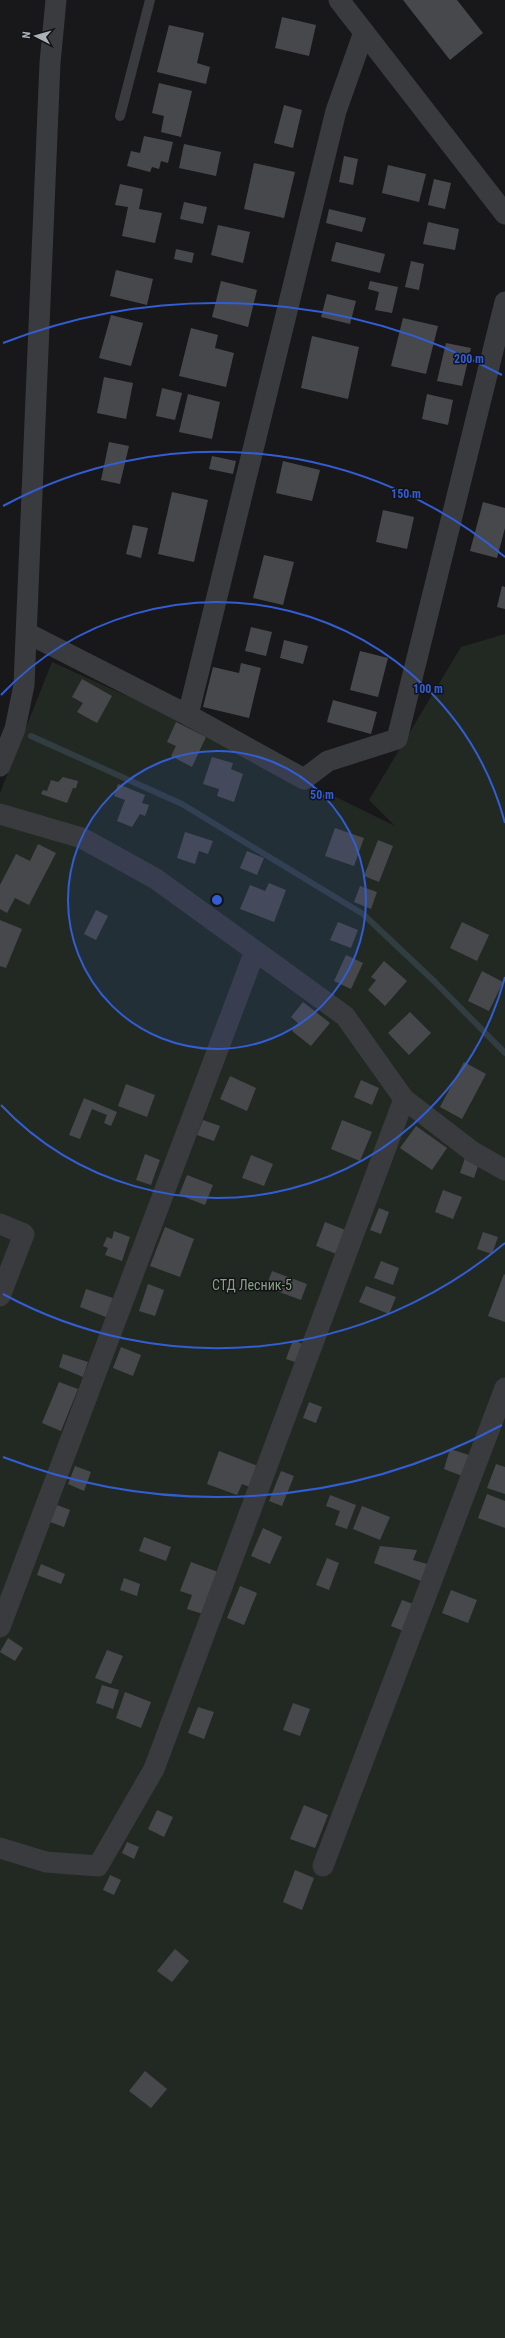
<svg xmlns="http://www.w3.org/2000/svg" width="505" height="2338" font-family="'Roboto Condensed',sans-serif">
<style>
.green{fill:#222922}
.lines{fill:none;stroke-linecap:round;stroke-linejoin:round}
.stream{stroke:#323d41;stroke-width:6}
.building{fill:#47484c}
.service{stroke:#393b3e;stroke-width:10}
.minor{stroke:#393b3e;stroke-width:21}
.ring{fill:none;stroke:#325dd3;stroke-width:2}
.labels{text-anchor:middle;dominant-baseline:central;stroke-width:3;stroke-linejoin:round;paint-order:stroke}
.park-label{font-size:14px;fill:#87a184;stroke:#131315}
.centre{fill:#325dd3;stroke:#131315;stroke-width:2}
.ring-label{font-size:12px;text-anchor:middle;font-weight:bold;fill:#325dd3;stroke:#131315;stroke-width:3;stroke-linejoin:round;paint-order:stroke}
</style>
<rect width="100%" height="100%" fill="#18181a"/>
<polygon class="green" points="505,634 505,2338 0,2338 0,793 52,662 171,716 395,826 369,800 461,647"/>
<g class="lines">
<polyline class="stream" points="31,736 182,804 363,914 435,982 505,1053"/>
</g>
<g class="building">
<polygon points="403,0 457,0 483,33 450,60"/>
<polygon points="282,17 316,25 309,56 275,48"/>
<polygon points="169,25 204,33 197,63 210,67 206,84 157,72"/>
<polygon points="159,83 192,91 181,137 161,132 164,116 152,113"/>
<polygon points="284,105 302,110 293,148 274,143"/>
<polygon points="144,136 173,142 168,163 161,161 159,169 152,167 150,172 127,166 131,151 140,153"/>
<polygon points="184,144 221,152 216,176 179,168"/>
<polygon points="344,156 358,159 353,185 339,182"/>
<polygon points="254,163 295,172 284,218 244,209"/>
<polygon points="388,165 426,174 419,202 382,193"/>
<polygon points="434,179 451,183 445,209 428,205"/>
<polygon points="120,184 143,189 139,209 162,213 155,243 122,236 128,207 115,205"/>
<polygon points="184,202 207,207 203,224 180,219"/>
<polygon points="329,209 366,218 362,232 326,223"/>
<polygon points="428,222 459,229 455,250 423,244"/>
<polygon points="218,225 250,232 243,263 211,255"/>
<polygon points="336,242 385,254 380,273 331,261"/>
<polygon points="176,249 194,253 192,263 174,259"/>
<polygon points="411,261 424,264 419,290 405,287"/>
<polygon points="116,270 153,279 147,305 110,296"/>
<polygon points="221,281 257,290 248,327 212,317"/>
<polygon points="370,281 398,287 392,313 375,310 379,292 368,289"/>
<polygon points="327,294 356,301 350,324 321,317"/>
<polygon points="111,315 143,323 131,366 99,358"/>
<polygon points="403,318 438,326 426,374 391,366"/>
<polygon points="191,328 218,335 215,348 234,353 226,387 179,376"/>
<polygon points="312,336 359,347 348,399 301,388"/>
<polygon points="446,343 471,348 462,386 437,381"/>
<polygon points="104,377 133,383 126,419 97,413"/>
<polygon points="162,388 182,393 175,420 156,416"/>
<polygon points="188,394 220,402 212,439 179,432"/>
<polygon points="427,394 453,400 448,425 422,419"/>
<polygon points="109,442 129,446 120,484 101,480"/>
<polygon points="212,456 236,461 233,474 209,469"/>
<polygon points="283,461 320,470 312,501 276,493"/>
<polygon points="172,492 208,500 194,562 158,554"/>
<polygon points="483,502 505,508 505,528 497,558 470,551"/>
<polygon points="383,510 414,517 407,549 376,542"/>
<polygon points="133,525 148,528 141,558 126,554"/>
<polygon points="264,555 294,562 283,605 253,598"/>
<polygon points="502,586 505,587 505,609 497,607"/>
<polygon points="251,627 272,632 266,656 245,651"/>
<polygon points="284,640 308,646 303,664 280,658"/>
<polygon points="360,651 388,658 378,697 350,690"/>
<polygon points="241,663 261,668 249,718 203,707 213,667 239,673"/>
<polygon points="82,679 112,696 97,723 77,712 83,703 72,697"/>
<polygon points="333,700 377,712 371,734 327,722"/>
<polygon points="176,722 206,737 192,767 171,756 176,746 167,742"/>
<polygon points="212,757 233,763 231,769 243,774 234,802 217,796 219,789 203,784"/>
<polygon points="63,777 78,781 76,788 73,788 67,803 41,794 43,790 47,791 51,780 58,782"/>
<polygon points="118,784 145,795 142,803 149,805 145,816 140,814 132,827 117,821 125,800 114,796"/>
<polygon points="335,828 364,838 354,866 325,856"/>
<polygon points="185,832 213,841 208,854 199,851 195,864 177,858"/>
<polygon points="378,840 393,846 379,882 364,876"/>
<polygon points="38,844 56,853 29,905 15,898 7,913 0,909 0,885 16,854 30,861"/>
<polygon points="247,851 264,858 257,875 240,868"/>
<polygon points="269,883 286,890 274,922 240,909 250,885 265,891"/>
<polygon points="360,886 377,892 371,909 354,902"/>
<polygon points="96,910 108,916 96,940 84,934"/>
<polygon points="0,920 22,929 6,968 0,966"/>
<polygon points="338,922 358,930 351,948 330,940"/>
<polygon points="462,922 489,935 477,961 450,948"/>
<polygon points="346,955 363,963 351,989 334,981"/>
<polygon points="384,961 407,981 385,1006 368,990 376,980 371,977"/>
<polygon points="482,971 503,982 489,1011 468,1001"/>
<polygon points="303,1002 330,1023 311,1046 292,1031 298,1023 291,1017"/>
<polygon points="410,1012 431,1033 409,1055 388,1033"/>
<polygon points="464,1062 486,1074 462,1119 440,1107"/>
<polygon points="230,1076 256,1088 247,1111 220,1099"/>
<polygon points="361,1080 379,1088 372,1105 354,1097"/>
<polygon points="126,1084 155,1095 147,1117 118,1106"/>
<polygon points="84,1098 117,1112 111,1126 104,1123 107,1115 92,1109 80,1139 69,1135"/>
<polygon points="203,1120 220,1126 214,1141 197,1135"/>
<polygon points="342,1120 372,1132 360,1161 331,1149"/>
<polygon points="416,1126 447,1148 432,1170 400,1148"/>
<polygon points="145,1154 160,1160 151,1185 136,1180"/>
<polygon points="251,1155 273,1164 264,1186 242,1178"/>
<polygon points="466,1155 480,1160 474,1178 460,1173"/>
<polygon points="187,1175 213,1185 205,1205 179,1195"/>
<polygon points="443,1190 462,1197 453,1219 435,1212"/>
<polygon points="379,1208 389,1212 381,1234 370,1230"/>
<polygon points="325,1222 348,1231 339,1255 316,1246"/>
<polygon points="165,1227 194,1239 180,1277 150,1266"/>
<polygon points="114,1231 130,1237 122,1261 105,1255 108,1248 103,1246 107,1237 112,1239"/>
<polygon points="483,1232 498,1237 492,1254 477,1249"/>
<polygon points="381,1261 399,1268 393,1285 374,1278"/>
<polygon points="272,1271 307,1284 301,1300 266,1287"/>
<polygon points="504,1274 505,1275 505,1322 488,1316"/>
<polygon points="148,1284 164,1290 155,1316 139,1311"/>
<polygon points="366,1286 396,1297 389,1314 359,1302"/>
<polygon points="86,1289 113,1298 106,1317 80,1307"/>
<polygon points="293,1340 305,1345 298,1363 286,1359"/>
<polygon points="121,1347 141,1355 133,1376 113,1368"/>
<polygon points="63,1354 88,1362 83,1377 59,1367"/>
<polygon points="59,1382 78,1389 61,1431 42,1423"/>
<polygon points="309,1402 322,1407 316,1423 303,1418"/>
<polygon points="450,1449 469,1455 462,1476 444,1469"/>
<polygon points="219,1451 263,1468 255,1489 242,1484 237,1495 207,1484"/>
<polygon points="496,1464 505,1467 505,1494 487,1488"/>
<polygon points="75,1466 91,1472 84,1491 68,1484"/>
<polygon points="281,1471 294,1476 282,1506 269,1501"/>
<polygon points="487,1494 505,1501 505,1528 478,1518"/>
<polygon points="330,1495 356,1505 347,1529 335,1525 340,1511 326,1506"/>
<polygon points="57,1505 70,1510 64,1527 50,1522"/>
<polygon points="362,1506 390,1517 380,1540 353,1529"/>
<polygon points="263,1528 282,1537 270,1564 251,1556"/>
<polygon points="144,1537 171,1547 166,1561 139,1551"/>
<polygon points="380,1546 417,1550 413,1560 431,1565 424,1582 374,1563"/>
<polygon points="327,1558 339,1563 329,1590 316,1585"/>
<polygon points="191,1562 218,1572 203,1614 187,1609 192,1595 180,1591"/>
<polygon points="41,1564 65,1574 61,1584 37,1575"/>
<polygon points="124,1578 140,1584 137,1596 120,1590"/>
<polygon points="240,1586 257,1593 244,1625 227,1618"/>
<polygon points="451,1590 477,1600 468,1623 442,1613"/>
<polygon points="402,1600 416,1605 406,1632 391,1626"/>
<polygon points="8,1638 23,1648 15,1661 0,1652"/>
<polygon points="107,1650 123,1656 111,1684 95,1678"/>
<polygon points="102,1685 119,1690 113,1709 96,1703"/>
<polygon points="125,1692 151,1702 141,1728 116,1718"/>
<polygon points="293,1703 310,1709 300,1736 283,1730"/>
<polygon points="198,1707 214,1712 204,1739 188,1733"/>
<polygon points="304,1805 328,1815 315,1848 290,1839"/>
<polygon points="157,1810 173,1817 164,1837 148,1829"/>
<polygon points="127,1842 139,1847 134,1859 122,1853"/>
<polygon points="295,1870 314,1878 302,1910 283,1902"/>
<polygon points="110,1875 121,1880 114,1895 103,1890"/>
<polygon points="175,1949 189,1961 172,1982 157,1971"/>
<polygon points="145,2071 167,2089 151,2108 129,2091"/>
</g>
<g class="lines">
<polyline class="service" points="120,116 150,0"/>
<g class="minor">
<polyline points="339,0 505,214"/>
<polyline points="27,633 188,715 304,779 328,761 397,739 505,302"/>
<polyline points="188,715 336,111 364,32"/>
<polyline points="0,766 15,729 24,685 50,63 56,0"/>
<polyline points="0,814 82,838 156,879 345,1016 404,1099 154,1769 98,1866 46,1862 0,1848"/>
<polyline points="404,1099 473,1152 505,1170"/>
<polyline points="0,1224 24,1234 0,1296"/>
<polyline points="0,1627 255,951"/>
<polyline points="323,1866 505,1388"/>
</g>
</g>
<circle cx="217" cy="900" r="149" fill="#325dd3" fill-opacity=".12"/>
<g class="ring">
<circle cx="217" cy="900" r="149"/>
<path d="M505 977A298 298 0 0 1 1 1105M1 695A298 298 0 0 1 505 823"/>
<path d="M505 1243A448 448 0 0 1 3 1294M3 506A448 448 0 0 1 505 557"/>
<path d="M502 1425A597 597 0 0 1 3 1457M3 343A597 597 0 0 1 502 375"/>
</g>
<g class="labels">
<g class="park-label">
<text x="252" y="1285">СТД Лесник-5</text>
</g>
</g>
<circle cx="217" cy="900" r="6" class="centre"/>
<g class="ring-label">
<text x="469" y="363">200 m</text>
<text x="406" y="498">150 m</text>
<text x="428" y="693">100 m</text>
<text x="322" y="799">50 m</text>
</g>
<g transform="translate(36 36) rotate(276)" stroke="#131315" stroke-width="3" paint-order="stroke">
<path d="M0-3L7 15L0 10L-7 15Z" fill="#abb1b8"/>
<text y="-6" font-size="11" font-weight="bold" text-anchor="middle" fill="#abb1b8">N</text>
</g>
</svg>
